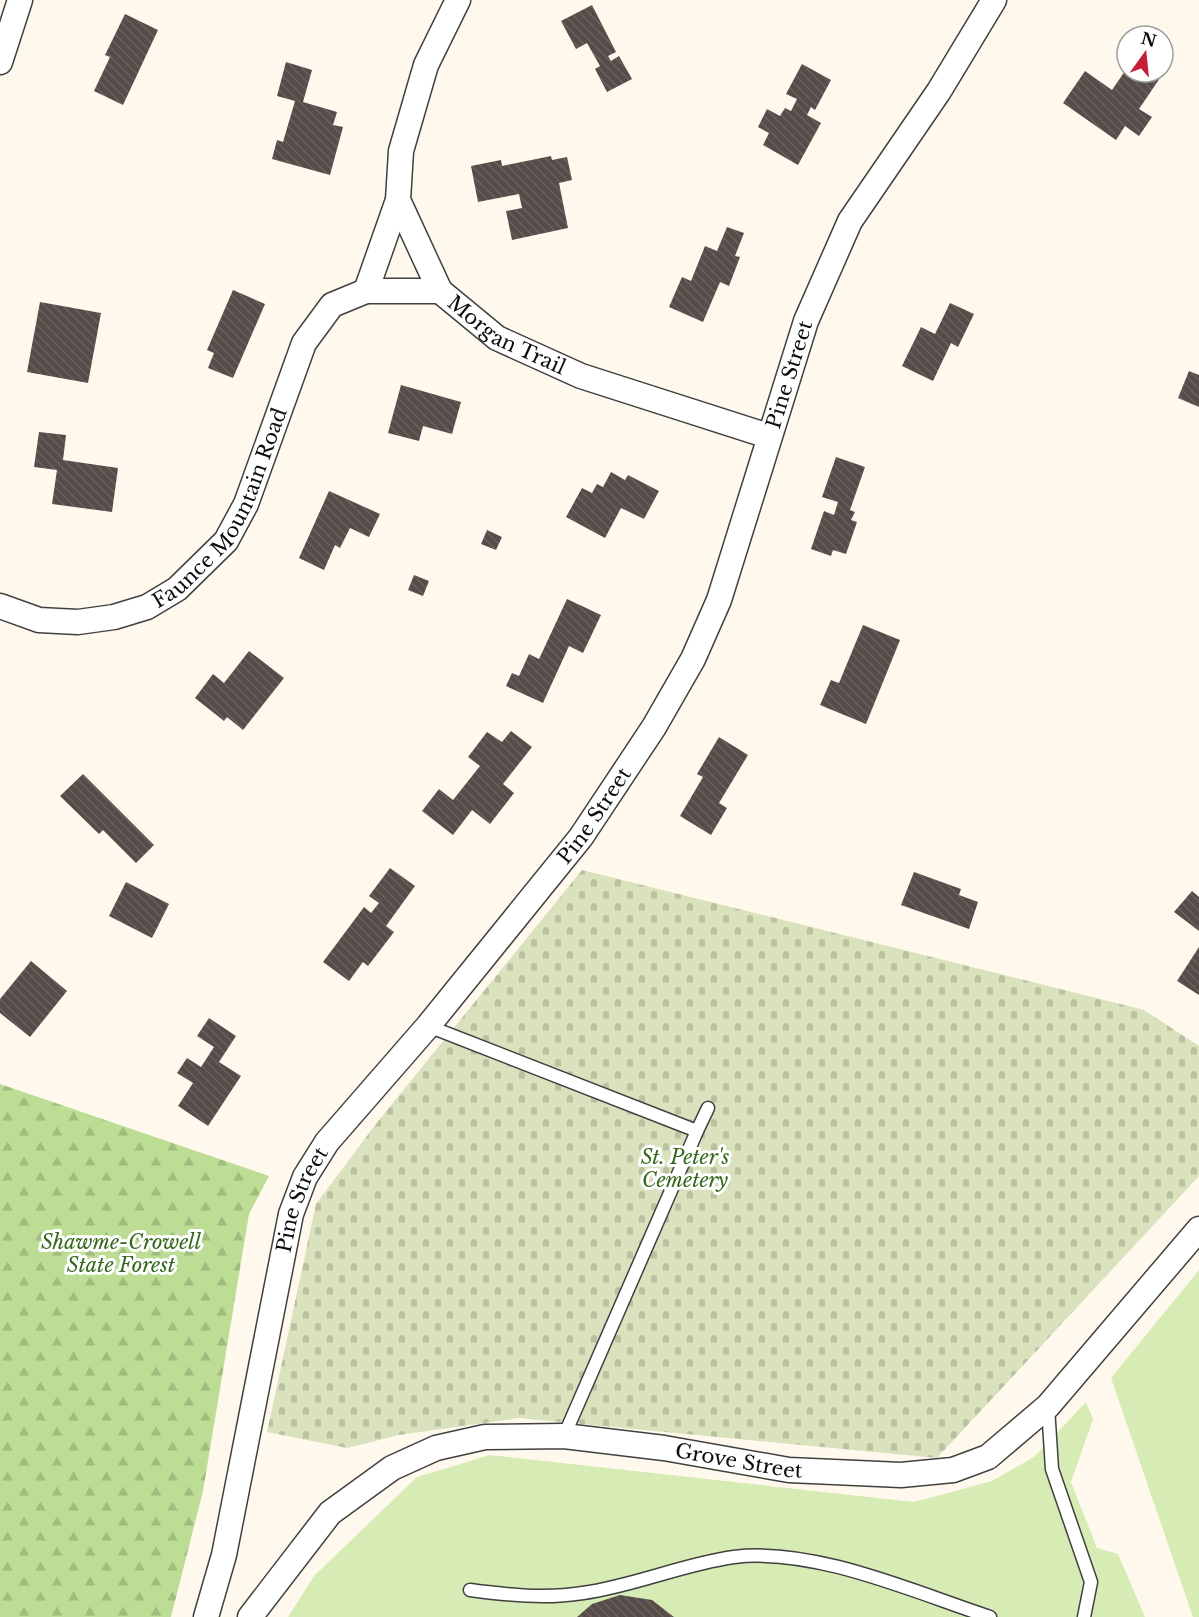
<svg xmlns="http://www.w3.org/2000/svg" width="1199" height="1617" font-family="'Libre Baskerville',serif">
<style>
.green{fill:#d7ebb4}
.forest{fill:url(#forest-firs)}
.cemetery{fill:url(#cemetery-stones)}
.building{fill:url(#building-back-hatch)}
.lines{fill:none;stroke-linecap:round;stroke-linejoin:round}
.service-casing{stroke:#404040;stroke-width:15}
.minor-casing{stroke:#404040;stroke-width:27}
.service{stroke:#fff;stroke-width:12}
.minor{stroke:#fff;stroke-width:24}
.labels{text-anchor:middle;dominant-baseline:central;stroke-width:6;stroke-linejoin:round;paint-order:stroke}
.street-label{font-size:20px;fill:#0d0d0d;stroke:#fff}
.park-label{font-size:20px;font-style:italic;fill:#33681a;stroke:#fff}
</style>
<defs>
<pattern id="forest-firs" width="22" height="20" patternUnits="userSpaceOnUse" patternTransform="scale(1.5)"><rect width="22" height="20" fill="#bcdd93"/><path d="M5 1l3.5 6h-7zM16 11l3.5 6h-7z" fill="#a0bc7e"/></pattern>
<pattern id="cemetery-stones" width="16" height="16" patternUnits="userSpaceOnUse" patternTransform="scale(1.5)"><rect width="16" height="16" fill="#dae2bd"/><path d="M2 7V4a2 2 0 0 1 4 0v3zM10 15v-3a2 2 0 0 1 4 0v3z" fill="#bac1a1"/></pattern>
<pattern id="building-back-hatch" width="6" height="6" patternUnits="userSpaceOnUse" patternTransform="scale(1.5)"><rect width="6" height="6" fill="#564c49"/><path d="M-1 5l2 2M0 0l6 6M5-1l2 2" fill="none" stroke="#69615f"/></pattern>
</defs>
<rect width="100%" height="100%" fill="#fff9ed"/>
<g class="green">
<polygon points="1199,1270 1199,1617 1193,1617 1111,1378"/>
<polygon points="1086,1402 1093,1419 1071,1482 1097,1548 1118,1554 1145,1617 288,1617 314,1576 417,1477 490,1455 914,1502 992,1481 1034,1457"/>
</g>
<polygon class="forest" points="0,1084 269,1176 249,1214 203,1491 171,1617 0,1617"/>
<polygon class="cemetery" points="582,870 1144,1010 1199,1046 1199,1176 937,1458 519,1418 399,1435 347,1448 267,1432 316,1204 379,1120"/>
<g class="building">
<polygon points="592,5 616,52 608,56 611,61 619,56 632,79 607,92 595,69 600,66 587,43 576,49 561,21"/>
<polygon points="125,14 158,30 123,105 94,91 110,57 105,55"/>
<polygon points="286,62 312,70 303,102 337,112 333,125 343,127 330,175 272,159 277,140 283,142 295,101 277,96"/>
<polygon points="802,64 831,80 815,110 811,107 807,115 821,123 798,165 763,145 769,133 758,127 767,109 780,116 785,108 791,111 797,99 786,94"/>
<polygon points="1127,68 1127,72 1158,72 1162,75 1139,109 1152,117 1139,136 1125,126 1116,140 1063,103 1085,71 1112,90"/>
<polygon points="551,156 552,160 567,157 572,180 559,183 568,228 512,240 506,211 522,208 519,194 478,202 471,166 501,160 502,166"/>
<polygon points="727,227 744,233 735,256 740,257 729,286 720,282 703,322 669,307 682,277 691,281 705,246 717,251"/>
<polygon points="233,290 265,304 233,378 208,368 214,353 207,350"/>
<polygon points="40,302 101,313 88,383 27,372"/>
<polygon points="950,303 974,314 958,347 951,343 933,381 902,366 921,327 935,334"/>
<polygon points="1189,371 1199,375 1199,407 1178,398"/>
<polygon points="401,385 461,402 452,434 423,426 419,441 388,433"/>
<polygon points="39,432 66,435 63,460 118,468 112,512 52,504 57,470 34,467"/>
<polygon points="836,457 865,467 850,510 855,512 851,520 857,522 846,554 833,550 831,556 811,549 824,511 834,515 838,502 822,497"/>
<polygon points="611,472 625,480 628,475 659,491 644,519 621,508 605,538 566,517 582,488 592,493 597,484 603,487"/>
<polygon points="329,491 380,514 369,537 350,528 340,548 335,545 324,570 299,558"/>
<polygon points="487,530 502,537 496,550 481,544"/>
<polygon points="414,575 429,581 423,596 408,590"/>
<polygon points="567,599 601,615 583,653 569,646 543,703 506,686 512,673 519,676 529,654 539,659"/>
<polygon points="863,625 900,640 866,724 820,705 831,680 839,683"/>
<polygon points="249,651 284,678 243,730 227,717 224,721 195,698 213,674 224,683"/>
<polygon points="511,731 532,747 503,784 514,793 490,824 472,810 453,835 422,811 439,789 453,800 480,766 468,757 487,732 502,742"/>
<polygon points="719,737 748,755 719,803 727,808 711,835 680,816 703,777 697,774"/>
<polygon points="83,774 154,845 136,863 103,830 99,834 60,796"/>
<polygon points="390,868 415,886 386,926 394,932 368,966 363,962 349,981 323,962 364,907 371,913 379,903 369,896"/>
<polygon points="914,872 961,889 959,895 978,902 969,929 901,905"/>
<polygon points="126,882 169,904 152,938 109,916"/>
<polygon points="1192,891 1199,897 1199,931 1174,912"/>
<polygon points="1199,947 1199,995 1177,981"/>
<polygon points="31,961 67,991 30,1037 0,1013 0,999"/>
<polygon points="209,1018 236,1036 219,1062 241,1076 208,1126 178,1106 193,1083 177,1073 187,1058 201,1067 214,1047 197,1036"/>
<polygon points="620,1595 652,1600 674,1617 577,1617 592,1604"/>
</g>
<g class="lines">
<defs>
<g id="service">
<polyline points="428,1026 697,1131 564,1436"/>
<polyline points="697,1131 708,1108"/>
<polyline points="1048,1407 1052,1469 1091,1582 1084,1617"/>
<path d="M470,1590C508,1595 545,1599 583,1593C634,1586 683,1564 734,1557C814,1547 914,1592 990,1617"/>
</g>
<g id="minor">
<path id="s1" d="M458,0L426,65L401,151L398,200L440,291L497,338L581,376L768,436"/>
<polyline points="0,62 20,0"/>
<polyline points="366,291 398,200"/>
<path id="s2" d="M0,606L39,620L78,622L114,617L147,607L177,589L226,541L246,504L304,343L332,305L366,291H440"/>
<path id="s3" d="M206,1617L224,1555L291,1214L305,1177L327,1142L428,1026L581,837L654,727L693,659L719,600L806,321L850,221L939,91L994,0"/>
<path id="s4" d="M250,1617L330,1513L392,1468L436,1448L485,1437L564,1436L664,1448L789,1470L901,1475L953,1470L988,1457L1048,1406L1199,1229"/>
</g>
</defs>
<use href="#service" class="service-casing"/>
<use href="#minor" class="minor-casing"/>
<use href="#service" class="service"/>
<use href="#minor" class="minor"/>
</g>
<g class="labels">
<g class="street-label">
<text stroke="none"><textPath href="#s1" startOffset="392">Morgan Trail</textPath></text>
<text stroke="none"><textPath href="#s3" startOffset="1401">Pine Street</textPath></text>
<text stroke="none"><textPath href="#s2" startOffset="279">Faunce Mountain Road</textPath></text>
<text stroke="none"><textPath href="#s3" startOffset="915">Pine Street</textPath></text>
<text stroke="none"><textPath href="#s3" startOffset="429">Pine Street</textPath></text>
<text stroke="none"><textPath href="#s4" startOffset="562">Grove Street</textPath></text>
</g>
<g class="park-label">
<text x="685" y="1157">St. Peter's<tspan x="685" dy="23">Cemetery</tspan></text>
<text x="121" y="1242">Shawme-Crowell<tspan x="121" dy="23">State Forest</tspan></text>
</g>
</g>
<g transform="translate(1145 54) rotate(15)"><circle r="28" fill="#ffffff" stroke="#9e9e9e" stroke-width="1.5"/>
<path d="M0-4.5L10 22L0 15L-10 22Z" fill="#c41e38"/>
<text y="-9" font-size="16" font-weight="bold" text-anchor="middle" fill="#0d0d0d">N</text>
</g>
</svg>
